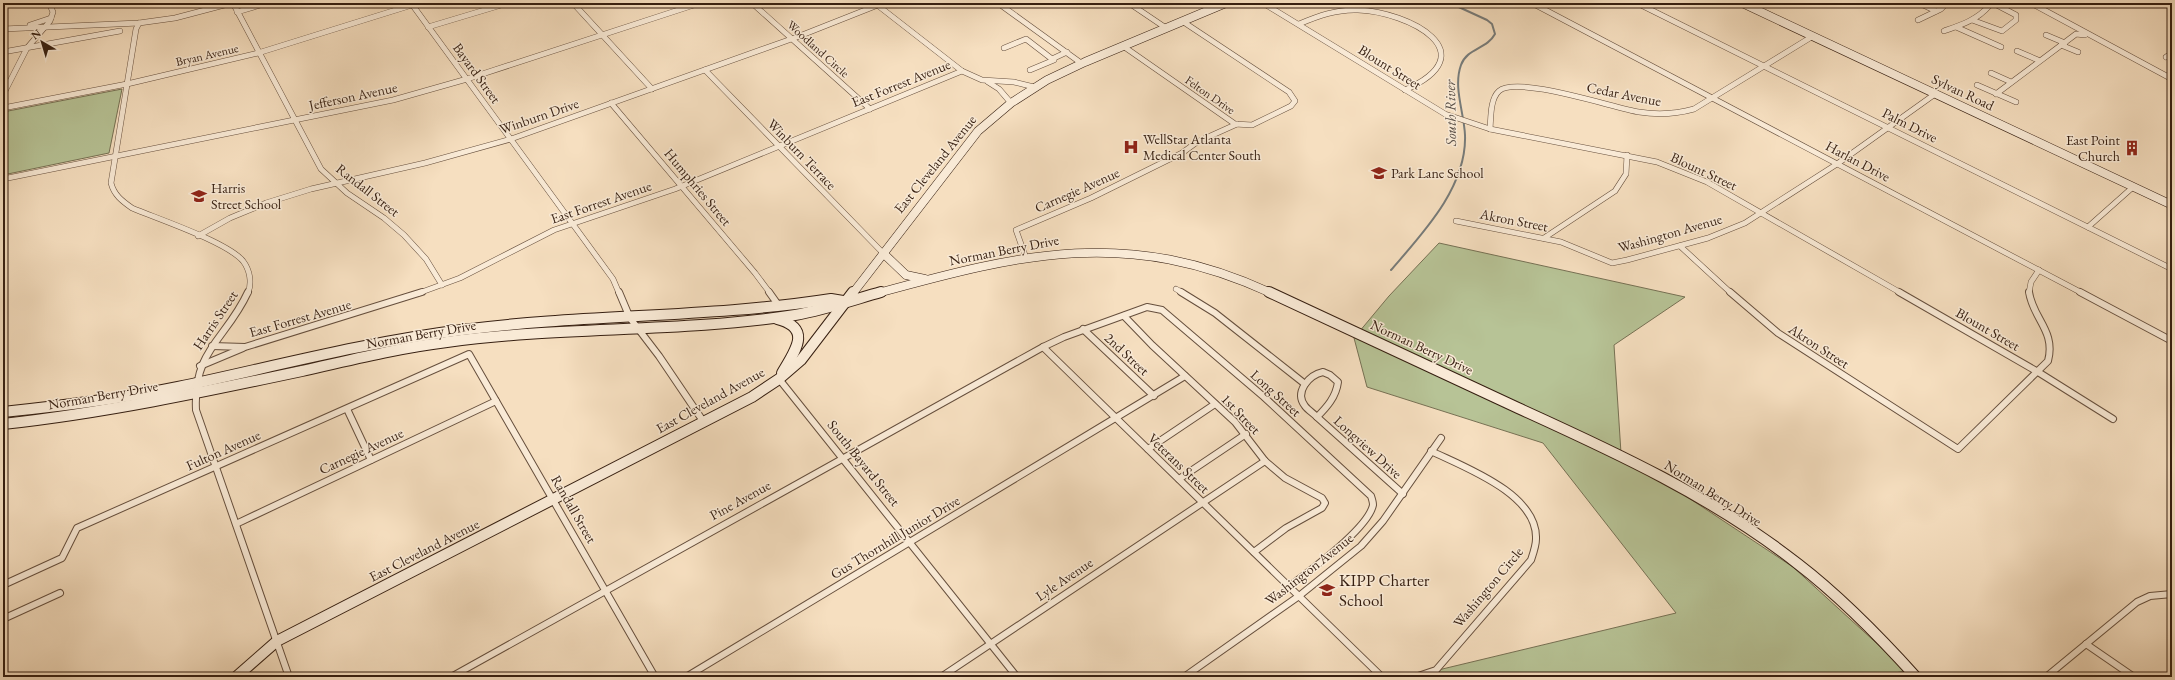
<svg xmlns="http://www.w3.org/2000/svg" width="2175" height="680" font-family="'EB Garamond',serif">
<style>
.green{fill:#b7c396;stroke:#767154}
.lines{fill:none;stroke-linecap:round;stroke-linejoin:round}
.stream{stroke:#777b79;stroke-width:2}
.minor-far1-casing{stroke:#664f3d;stroke-width:6}
.minor-casing{stroke:#664f3d;stroke-width:8}
.secondary-far1-casing{stroke:#361f11;stroke-width:9}
.secondary-casing{stroke:#361f11;stroke-width:12}
.minor-far1{stroke:#f9ead6;stroke-width:5}
.minor{stroke:#f9ead6;stroke-width:6}
.secondary-far1{stroke:#f9ead6;stroke-width:8}
.secondary{stroke:#f9ead6;stroke-width:10}
.labels{text-anchor:middle;dominant-baseline:central;stroke-width:3;stroke-linejoin:round;paint-order:stroke}
.far-street-label{font-size:12px;fill:#361f11;stroke:#f9ead6}
.street-label{font-size:14px;fill:#361f11;stroke:#f9ead6}
.poi-label{font-size:14px;fill:#361f11;stroke:#f9ead6;text-anchor:start}
.water-label{font-size:15px;font-style:italic;fill:#574d45;stroke:#f9ead6}
.near-poi-label{font-size:17px;fill:#361f11;stroke:#f9ead6;text-anchor:start}
</style>
<rect width="100%" height="100%" fill="#f6dfc0"/>
<filter id="stains"><feTurbulence type="fractalNoise" baseFrequency=".005" numOctaves="4"/><feColorMatrix values="0 0 0 0 .2 0 0 0 0 .09 0 0 0 0 .02 0 0 0 .5 -.17"/></filter>
<radialGradient id="worn" r=".72"><stop offset=".6" stop-color="#630" stop-opacity="0"/><stop offset="1" stop-color="#630" stop-opacity=".3"/></radialGradient>
<g class="green">
<polygon points="122,89 109,153 3,175 3,112"/>
<polygon points="1439,243 1685,297 1614,345 1621,453 1793,567 1907,671 1869,677 1409,677 1676,613 1543,443 1367,387 1354,338 1389,296"/>
</g>
<g class="lines">
<path class="stream" d="M1391,270C1423,233 1467,187 1465,135C1464,112 1453,87 1461,65C1467,48 1487,49 1495,34L1492,24L1487,20L1450,3"/>
<defs>
<g id="minor-far1">
<polyline points="233,3 321,169 347,193 384,218 404,235 426,259 442,285"/>
<polyline points="411,3 613,279 619,293"/>
<polyline points="573,3 652,89"/>
<polyline points="752,3 870,109"/>
<polyline points="998,3 1081,63"/>
<polyline points="1129,3 1166,28"/>
<polyline points="1263,3 1445,114 1490,129 1657,162 1707,182 1901,293"/>
<polyline points="1532,3 2082,293"/>
<polyline points="1637,3 2172,269"/>
<polyline points="1919,3 1936,11"/>
<polyline points="2031,3 2172,79"/>
<polyline points="876,4 962,71 982,80 1014,82 1034,87"/>
<polyline points="237,12 267,3"/>
<polyline points="1918,20 1941,9 1947,3"/>
<polyline points="1972,20 2002,31 2016,20 2016,15 1993,3"/>
<path d="M139,23L136,29L111,183C114,195 122,201 132,208C158,219 227,242 243,261C250,270 252,283 248,293"/>
<path d="M1299,24C1318,16 1337,9 1358,10C1409,12 1488,53 1405,90"/>
<polyline points="30,25 51,18"/>
<polyline points="428,27 508,3"/>
<polyline points="1956,27 2001,47"/>
<polyline points="3,29 139,23 175,18 232,3"/>
<path d="M1944,31C1961,25 1977,20 1989,6L1988,3"/>
<polyline points="2046,35 2065,43"/>
<polyline points="2061,45 2078,52"/>
<polyline points="1123,46 1235,124 1252,125 1291,106 1295,101 1289,92 1182,21"/>
<polyline points="1004,48 1026,39 1052,59 1067,52"/>
<polyline points="2017,51 2038,60"/>
<polyline points="3,52 120,31"/>
<polyline points="2166,57 2172,53"/>
<polyline points="705,70 883,253"/>
<polyline points="1030,70 1054,60 1052,59"/>
<polyline points="1991,73 2011,82"/>
<polyline points="988,82 999,89 1011,103"/>
<polyline points="1977,85 2016,102"/>
<polyline points="1996,94 2076,34 2085,35"/>
<polyline points="3,95 27,48 50,21 53,12 49,3"/>
<polyline points="611,103 755,273 770,293"/>
<polyline points="3,108 127,84 258,53 412,5"/>
<path d="M1490,129C1491,118 1490,99 1499,91C1517,75 1614,108 1639,112C1658,115 1676,114 1694,109L1813,36"/>
<polyline points="3,179 393,100 467,79 700,3"/>
<polyline points="1456,221 1561,242 1612,263 1627,260 1708,238 1745,223 1837,164 1935,94"/>
<polyline points="2088,227 2133,187"/>
<polyline points="198,236 230,218 266,203 311,189 425,163 511,139 797,37 883,3"/>
<polyline points="1544,238 1615,191 1626,174 1627,155"/>
<polyline points="1680,246 1731,293"/>
<polyline points="1026,258 1016,230 1091,198 1182,153 1197,142 1237,124"/>
<polyline points="1176,289 1183,293"/>
<polyline points="419,293 460,278 554,230 675,189 962,71"/>
<polyline points="2029,293 2031,282 2039,270"/>
</g>
<g id="minor">
<path d="M248,292C226,340 193,349 196,410L289,677"/>
<polyline points="619,292 630,318 659,356 703,421"/>
<polyline points="769,292 779,306"/>
<polyline points="1181,292 1215,313 1305,384"/>
<path d="M1730,292L1778,333L1958,449L2048,361C2056,331 2033,319 2029,292"/>
<polyline points="1899,292 2038,372 2113,419"/>
<polyline points="2080,292 2172,341"/>
<polyline points="1124,316 1152,345 1235,422 1265,461 1285,478 1322,498 1325,503 1322,508 1286,528 1254,552"/>
<polyline points="1083,329 1154,396"/>
<polyline points="212,346 245,347 422,292"/>
<polyline points="1043,347 1382,677"/>
<polyline points="200,366 243,348"/>
<path d="M1323,372L1330,375L1338,382C1336,397 1327,407 1317,417C1313,413 1308,410 1305,406C1294,392 1309,375 1323,372Z"/>
<polyline points="779,379 1017,677"/>
<polyline points="347,409 371,460"/>
<polyline points="1317,417 1403,494"/>
<polyline points="1148,449 1215,404"/>
<polyline points="1179,479 1246,434"/>
<polyline points="236,524 496,401"/>
<polyline points="3,585 62,558 77,528 469,354 655,677"/>
<polyline points="3,619 60,593"/>
<polyline points="2086,644 2134,677"/>
<path d="M451,677L1043,347L1064,337L1147,307L1162,310L1264,397L1371,496C1372,499 1373,502 1373,505C1368,529 1309,571 1289,587"/>
<polyline points="686,677 1185,376"/>
<polyline points="941,677 1265,461"/>
<polyline points="1184,677 1299,596 1361,546 1383,521 1441,438"/>
<path d="M1415,677L1436,670L1531,560C1533,554 1536,546 1536,539C1538,494 1464,467 1431,451"/>
<polyline points="2046,677 2137,602 2150,596 2172,594"/>
</g>
<g id="secondary-far1">
<polyline points="1742,3 2172,205"/>
<polyline points="883,253 906,275 925,279"/>
<polyline points="853,293 978,131 1011,103 1047,80 1085,62 1226,3"/>
<path d="M878,293C1024,253 1127,227 1271,293"/>
</g>
<g id="secondary">
<path d="M1269,292C1352,331 1435,369 1518,408C1615,452 1713,497 1798,564C1841,597 1879,636 1916,677"/>
<path d="M777,319C813,328 795,351 782,373"/>
<path d="M3,412C62,406 120,399 178,387C272,367 366,342 462,330C585,314 709,318 831,299L843,301"/>
<path d="M3,424C104,413 203,392 302,371C350,360 398,348 447,342C562,326 680,333 795,315C824,310 853,300 881,292"/>
<polyline points="236,677 277,641 752,397 779,379 801,360 853,292"/>
</g>
</defs>
<use href="#minor-far1" class="minor-far1-casing"/>
<use href="#minor" class="minor-casing"/>
<use href="#secondary-far1" class="secondary-far1-casing"/>
<use href="#secondary" class="secondary-casing"/>
<use href="#minor-far1" class="minor-far1"/>
<use href="#minor" class="minor"/>
<use href="#secondary-far1" class="secondary-far1"/>
<use href="#secondary" class="secondary"/>
</g>
<defs>
<symbol id="hospital-bare" viewBox="-9 -9 18 18"><path d="M-5-5h3v3.5h4V-5h3V5h-3V1.5h-4V5h-3Z" fill="#8f2418" stroke="#f9ead6" stroke-width="2.5" paint-order="stroke"/></symbol>
<symbol id="building-bare" viewBox="-9 -9 18 18"><path d="M-4-6H4V6H1V3H-1V6H-4ZM-2.5-4.3h1.7v1.8h-1.7ZM.8-4.3h1.7v1.8H.8ZM-2.5-1h1.7V.8h-1.7ZM.8-1h1.7V.8H.8Z" fill="#8f2418" stroke="#f9ead6" stroke-width="2.5" paint-order="stroke"/></symbol>
<symbol id="school-bare" viewBox="-9 -9 18 18"><path d="M0-5L7-2L0 1L-7-2ZM-4 1L0 2.5L4 1V4Q0 6-4 4Z" fill="#8f2418" stroke="#f9ead6" stroke-width="2.5" paint-order="stroke"/></symbol>
</defs>
<g fill-rule="evenodd">
<use href="#hospital-bare" x="1120" y="136" width="22" height="22"/>
<use href="#building-bare" x="2121" y="137" width="22" height="22"/>
<use href="#school-bare" x="1368" y="162" width="22" height="22"/>
<use href="#school-bare" x="188" y="185" width="22" height="22"/>
<use href="#school-bare" x="1316" y="579" width="22" height="22"/>
</g>
<g class="labels">
<g class="far-street-label">
<text transform="translate(818 49) rotate(42)">Woodland Circle</text>
<text transform="translate(207 55) rotate(-13)">Bryan Avenue</text>
<text transform="translate(1210 95) rotate(35)">Felton Drive</text>
</g>
<g class="street-label">
<text transform="translate(1390 67) rotate(32)">Blount Street</text>
<text transform="translate(477 73) rotate(54)">Bayard Street</text>
<text transform="translate(901 83) rotate(-22)">East Forrest Avenue</text>
<text transform="translate(1963 92) rotate(25)">Sylvan Road</text>
<text transform="translate(1624 94) rotate(11)">Cedar Avenue</text>
<text transform="translate(353 96) rotate(-12)">Jefferson Avenue</text>
<text transform="translate(539 116) rotate(-19)">Winburn Drive</text>
<text transform="translate(1910 125) rotate(27)">Palm Drive</text>
<text transform="translate(802 154) rotate(46)">Winburn Terrace</text>
<text transform="translate(1858 161) rotate(28)">Harlan Drive</text>
<text transform="translate(935 164) rotate(-51)">East Cleveland Avenue</text>
<text transform="translate(1704 171) rotate(25)">Blount Street</text>
<text transform="translate(698 187) rotate(50)">Humphries Street</text>
<text transform="translate(368 190) rotate(38)">Randall Street</text>
<text transform="translate(1077 190) rotate(-24)">Carnegie Avenue</text>
<text transform="translate(601 202) rotate(-19)">East Forrest Avenue</text>
<text transform="translate(1514 220) rotate(11)">Akron Street</text>
<text transform="translate(1670 233) rotate(-16)">Washington Avenue</text>
<text transform="translate(1004 250) rotate(-11)">Norman Berry Drive</text>
<text transform="translate(300 318) rotate(-16)">East Forrest Avenue</text>
<text transform="translate(215 320) rotate(-56)">Harris Street</text>
<text transform="translate(1988 329) rotate(30)">Blount Street</text>
<text transform="translate(421 334) rotate(-10)">Norman Berry Drive</text>
<text transform="translate(1819 346) rotate(33)">Akron Street</text>
<text transform="translate(1422 347) rotate(25)">Norman Berry Drive</text>
<text transform="translate(1127 354) rotate(43)">2nd Street</text>
<text transform="translate(1276 393) rotate(42)">Long Street</text>
<text transform="translate(103 395) rotate(-10)">Norman Berry Drive</text>
<text transform="translate(710 400) rotate(-29)">East Cleveland Avenue</text>
<text transform="translate(1241 414) rotate(46)">1st Street</text>
<text transform="translate(1368 447) rotate(42)">Longview Drive</text>
<text transform="translate(223 450) rotate(-24)">Fulton Avenue</text>
<text transform="translate(361 451) rotate(-25)">Carnegie Avenue</text>
<text transform="translate(864 463) rotate(51)">South Bayard Street</text>
<text transform="translate(1179 463) rotate(44)">Veterans Street</text>
<text transform="translate(1713 493) rotate(32)">Norman Berry Drive</text>
<text transform="translate(740 500) rotate(-29)">Pine Avenue</text>
<text transform="translate(574 509) rotate(60)">Randall Street</text>
<text transform="translate(895 537) rotate(-31)">Gus Thornhill Junior Drive</text>
<text transform="translate(424 550) rotate(-27)">East Cleveland Avenue</text>
<text transform="translate(1309 569) rotate(-38)">Washington Avenue</text>
<text transform="translate(1064 579) rotate(-34)">Lyle Avenue</text>
<text transform="translate(1488 587) rotate(-50)">Washington Circle</text>
</g>
<g class="poi-label">
<text x="1143" y="139">WellStar Atlanta<tspan x="1143" dy="16">Medical Center South</tspan></text>
<text x="2120" y="140" text-anchor="end">East Point<tspan x="2120" dy="16">Church</tspan></text>
<text x="1391" y="173">Park Lane School</text>
<text x="211" y="188">Harris<tspan x="211" dy="16">Street School</tspan></text>
</g>
<g class="water-label">
<text transform="translate(1450 113) rotate(-91)">South River</text>
</g>
<g class="near-poi-label">
<text x="1339" y="580">KIPP Charter<tspan x="1339" dy="20">School</tspan></text>
</g>
</g>
<rect width="2175" height="680" fill="none" stroke="#f6dfc0" stroke-width="16"/>
<rect x="4" y="4" width="2167" height="672" fill="none" stroke="#361f11" stroke-width="2"/>
<rect x="8" y="8" width="2159" height="664" fill="none" stroke="#361f11"/>
<g transform="translate(42 42) rotate(322)" stroke="#f9ead6" stroke-width="3" paint-order="stroke">
<path d="M0-3L7 15L0 10L-7 15Z" fill="#361f11"/>
<text y="-6" font-size="11" font-weight="bold" text-anchor="middle" fill="#361f11">N</text>
</g>
<rect width="100%" height="100%" filter="url(#stains)"/>
<rect width="100%" height="100%" fill="url(#worn)"/>
</svg>
